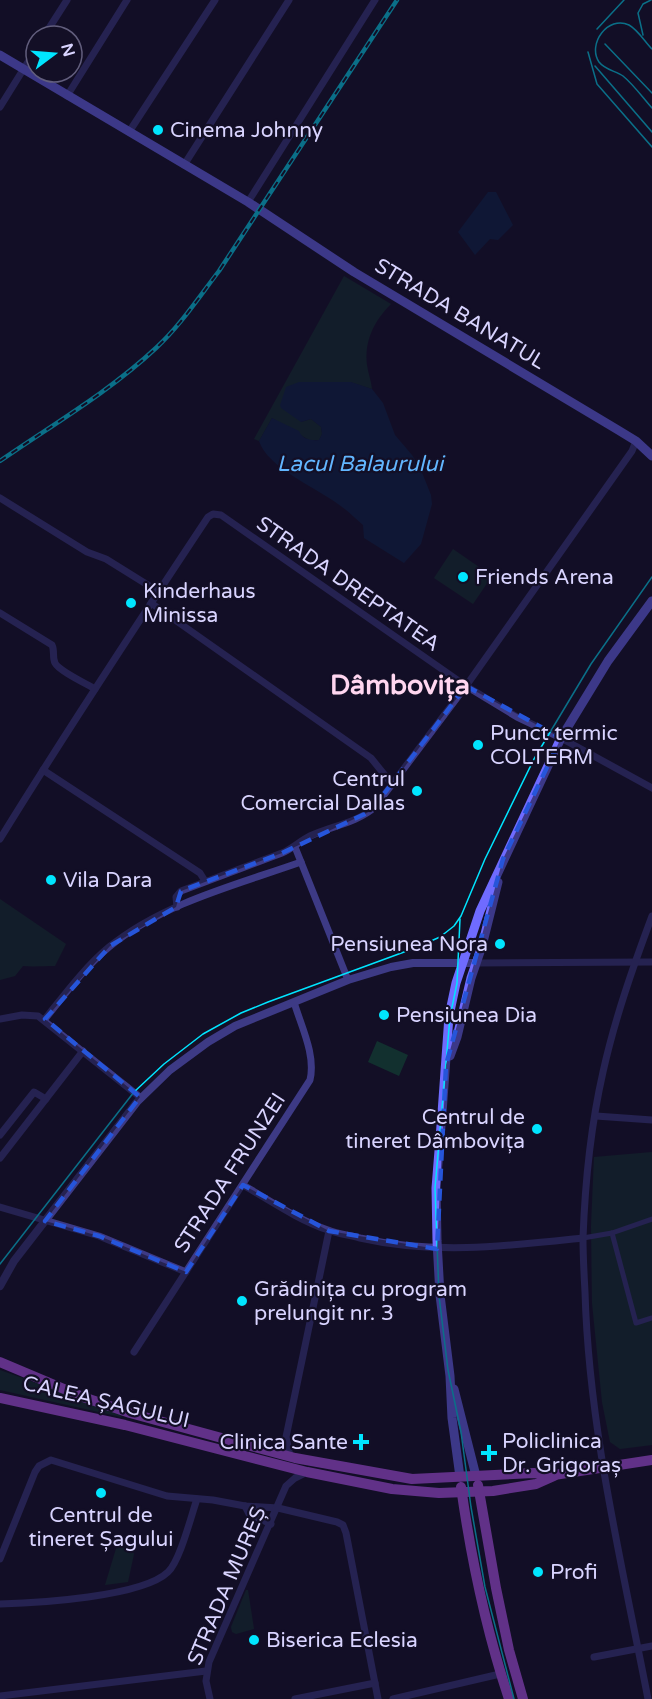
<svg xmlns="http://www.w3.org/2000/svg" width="652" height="1699" font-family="'Varela Round',sans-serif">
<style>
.green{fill:#12302f}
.water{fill:#0c2248}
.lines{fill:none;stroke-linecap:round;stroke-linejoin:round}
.pedestrian{stroke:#3d3a85;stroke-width:5}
.minor{stroke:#3d3a85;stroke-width:7}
.tertiary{stroke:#3d3a85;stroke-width:8}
.secondary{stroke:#6f6bff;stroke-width:9}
.primary{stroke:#c25bff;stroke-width:10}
.tram{stroke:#00e5ff;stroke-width:1.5}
.rail-casing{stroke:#00e5ff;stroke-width:4.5}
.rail{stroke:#130f26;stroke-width:2;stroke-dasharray:7;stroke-linecap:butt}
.marked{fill:none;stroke:#2655da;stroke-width:4.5;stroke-dasharray:12 8;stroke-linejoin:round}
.poi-dot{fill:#00e5ff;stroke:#130f26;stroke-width:2}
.labels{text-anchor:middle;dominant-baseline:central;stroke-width:4.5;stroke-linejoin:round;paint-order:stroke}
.poi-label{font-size:21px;fill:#d9d4ff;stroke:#130f26;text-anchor:start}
.street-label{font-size:21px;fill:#d9d4ff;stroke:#130f26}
.water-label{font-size:22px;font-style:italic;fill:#62b6ff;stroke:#130f26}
.district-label{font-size:27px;font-weight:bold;fill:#ffd6f0;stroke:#130f26}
</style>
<rect width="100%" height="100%" fill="#130f26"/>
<g class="green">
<path d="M344,276L391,304C374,321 364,341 367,365C368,373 371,380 372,389L350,382H299L301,422L311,419L321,427L322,434L319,440H309L272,418L259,441L254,439Z"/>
<polygon points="453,549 492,576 473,604 434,578"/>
<path d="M0,899L66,944L55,966C43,966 34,967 23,966L15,976L0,980Z"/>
<polygon points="377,1041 408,1055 399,1076 368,1062"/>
<polygon points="652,1152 652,1445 620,1449 610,1442 602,1402 592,1303 591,1226 594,1157"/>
<polygon points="0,1370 122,1414 121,1417 0,1390"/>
<polygon points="118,1542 132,1547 134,1554 128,1582 105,1585"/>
<polygon points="246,1590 248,1590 254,1629 236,1634 232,1632 231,1627"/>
</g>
<g class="water">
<polygon points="488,192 496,192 513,225 498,240 490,239 475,255 458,232"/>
<path d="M299,382H351L372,389L383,403L395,435L412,455L421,470L431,495L432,504L421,544L404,563L364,538L363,525C355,518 347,510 338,504C315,487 268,468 259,441L272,418L299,431C302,439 311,441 319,440L322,434L321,427L311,419L301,422L281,408L280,405L286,387Z"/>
</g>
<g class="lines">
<g class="pedestrian">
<polyline points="612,1233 636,1323 652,1318"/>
<polyline points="583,1238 612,1233 652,1219"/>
</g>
<g class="minor">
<polyline points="44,36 67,0"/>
<polyline points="67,96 127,0"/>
<polyline points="0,107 36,49"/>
<polyline points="129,132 215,0"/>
<polyline points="184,165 289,0"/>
<polyline points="248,202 375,0"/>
<polyline points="0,498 87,552 106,559 159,592"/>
<polyline points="151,603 371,758 392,784"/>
<path d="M0,613L52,645C55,651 52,657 55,663C59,671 87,684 95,689"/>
<polyline points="43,770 200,873 205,881"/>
<path d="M0,839C67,730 137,624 208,517L213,514L221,515L466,686L517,717L561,738L652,788"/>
<polyline points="295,847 348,980"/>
<path d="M177,907L176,897L181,891L282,853C292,849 300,841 310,836C331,826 357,823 375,807L466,686L632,451L636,441"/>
<polyline points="476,963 652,962"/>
<polyline points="0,1019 22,1015 38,1016 141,1098"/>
<path d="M45,1019C65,994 84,968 109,947C163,903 236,885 301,862"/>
<polyline points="596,1116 652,1120"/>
<polyline points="0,1135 34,1092 46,1099"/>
<polyline points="0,1158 83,1051"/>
<path d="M243,1185C271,1201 298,1220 328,1230C338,1234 349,1235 360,1238C435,1255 508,1246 583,1238"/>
<polyline points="0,1207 99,1236 186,1272"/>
<path d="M134,1352L310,1080C316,1055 301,1026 294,1002"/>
<polyline points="290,1456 286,1437 329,1231"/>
<polyline points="245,1506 249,1514 271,1524"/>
<polyline points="0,1559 35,1472 39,1466 51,1460 167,1496 213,1500 245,1506 278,1508 337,1522 343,1525 346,1533 378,1699"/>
<path d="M0,1604C37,1603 142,1597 168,1572C180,1561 191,1516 197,1499"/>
<polyline points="594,1657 652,1646"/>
<polyline points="0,1696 206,1671"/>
<polyline points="210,1699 206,1681 209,1662 286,1486 295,1478 307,1472"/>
<polyline points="295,1699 375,1683"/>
<polyline points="393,1699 500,1674"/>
<path d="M648,1699C622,1564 589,1430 585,1292C584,1274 583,1256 583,1238C585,1183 591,1125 603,1072C615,1018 633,967 652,916"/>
</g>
<polyline class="tertiary" points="0,1286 14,1261 137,1102 170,1070 208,1042 235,1026 348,980 391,967 413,963 476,963"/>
<g class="secondary">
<polyline points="0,55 248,202 354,272 618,430 636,441 652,456"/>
<polyline points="450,1056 457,1037 471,978 482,946 498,882"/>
<polyline points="454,1389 476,1476"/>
<polyline points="460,1477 452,1418 450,1376 440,1295 437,1241 436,1188 442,1113 449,1016 456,983 480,911 561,738 608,661 652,601"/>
</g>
<g class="primary">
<polyline points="0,1362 83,1397 130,1413 295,1458 412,1479 534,1473 554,1475 652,1460"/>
<polyline points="0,1398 125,1425 307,1472 392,1489 439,1493 493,1491 536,1484 554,1476"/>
<polyline points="478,1485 496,1588 509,1650 523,1699"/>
<path d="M461,1487C471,1558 486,1630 509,1699"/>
</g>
<g class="tram">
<polyline points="597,29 624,0"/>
<polyline points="643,35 638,13 643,4 651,0"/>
<polyline points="605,44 652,93"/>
<path d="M652,49C645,42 638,30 629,25C608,15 587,44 599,62C605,70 616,71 623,76C634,85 643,98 652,108"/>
<polyline points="588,52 597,84 652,147"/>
<polyline points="595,66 652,132"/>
<polyline points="460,919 457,983 450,1017 435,1188 439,1296 448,1370 461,1432 471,1507 485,1587 514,1699"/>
<polyline points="0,1264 134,1092 164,1064 203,1034 241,1013 268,1002 415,948 440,937 454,926 461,916 485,859 534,759 591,664 652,577"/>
</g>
<defs>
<path id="rail" d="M0,461C52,425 109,392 156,348C180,326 199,297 219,271L397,0"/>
</defs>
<use href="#rail" class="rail-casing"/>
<use href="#rail" class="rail"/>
</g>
<path d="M0 0H652V1699H0ZM466,686L561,738L503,859L446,1065L437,1249L329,1231L243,1185L186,1272L99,1236L45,1221L140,1097L45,1019L110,946L176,907L181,891L282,853L371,811Z" fill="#130f26" fill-opacity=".55" fill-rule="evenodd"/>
<path class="marked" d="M466,686L561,738L503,859L446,1065L437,1249L329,1231L243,1185L186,1272L99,1236L45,1221L140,1097L45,1019L110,946L176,907L181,891L282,853L371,811Z"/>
<g class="poi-dot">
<circle cx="158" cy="130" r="6"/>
<circle cx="463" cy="577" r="6"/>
<circle cx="131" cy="603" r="6"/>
<circle cx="478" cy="745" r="6"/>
<circle cx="417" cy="791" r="6"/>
<circle cx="51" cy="880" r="6"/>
<circle cx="500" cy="944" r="6"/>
<circle cx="384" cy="1015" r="6"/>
<circle cx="537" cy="1129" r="6"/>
<circle cx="242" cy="1301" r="6"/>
<path d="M358 1433h6v6h6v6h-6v6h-6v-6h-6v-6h6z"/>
<path d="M486 1444h6v6h6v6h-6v6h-6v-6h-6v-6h6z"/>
<circle cx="101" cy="1493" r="6"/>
<circle cx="538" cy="1572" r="6"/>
<circle cx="254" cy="1640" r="6"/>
</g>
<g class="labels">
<g class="poi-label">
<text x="170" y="130">Cinema Johnny</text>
<text x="475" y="577">Friends Arena</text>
<text x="143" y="591">Kinderhaus<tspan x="143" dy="24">Minissa</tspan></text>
<text x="490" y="733">Punct termic<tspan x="490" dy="24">COLTERM</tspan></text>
<text x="405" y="779" text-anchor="end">Centrul<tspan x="405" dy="24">Comercial Dallas</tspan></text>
<text x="63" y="880">Vila Dara</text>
<text x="488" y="944" text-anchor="end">Pensiunea Nora</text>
<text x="396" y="1015">Pensiunea Dia</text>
<text x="525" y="1117" text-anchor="end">Centrul de<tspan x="525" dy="24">tineret Dâmbovița</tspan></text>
<text x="254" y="1289">Grădinița cu program<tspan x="254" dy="24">prelungit nr. 3</tspan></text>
<text x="502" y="1441">Policlinica<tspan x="502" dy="24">Dr. Grigoraș</tspan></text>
<text x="348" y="1442" text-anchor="end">Clinica Sante</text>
<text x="101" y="1515" text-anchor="middle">Centrul de<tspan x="101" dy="24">tineret Șagului</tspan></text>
<text x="550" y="1572">Profi</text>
<text x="266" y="1640">Biserica Eclesia</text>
</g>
<g class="street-label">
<text transform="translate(460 314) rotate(31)">STRADA BANATUL</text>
<text transform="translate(348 584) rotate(35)">STRADA DREPTATEA</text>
<text transform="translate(230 1173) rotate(-57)">STRADA FRUNZEI</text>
<text transform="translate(106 1402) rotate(13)">CALEA ȘAGULUI</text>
<text transform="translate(227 1586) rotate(-67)">STRADA MUREȘ</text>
</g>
<g class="water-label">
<text x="360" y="464">Lacul Balaurului</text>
</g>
<g class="district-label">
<text x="400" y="685">Dâmbovița</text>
</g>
</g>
<g transform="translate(54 54) rotate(74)"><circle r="28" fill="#130f26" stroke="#625e7d" stroke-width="1.5"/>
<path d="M0-4.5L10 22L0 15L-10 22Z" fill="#00e5ff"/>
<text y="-9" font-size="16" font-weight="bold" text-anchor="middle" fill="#d9d4ff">N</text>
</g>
</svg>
